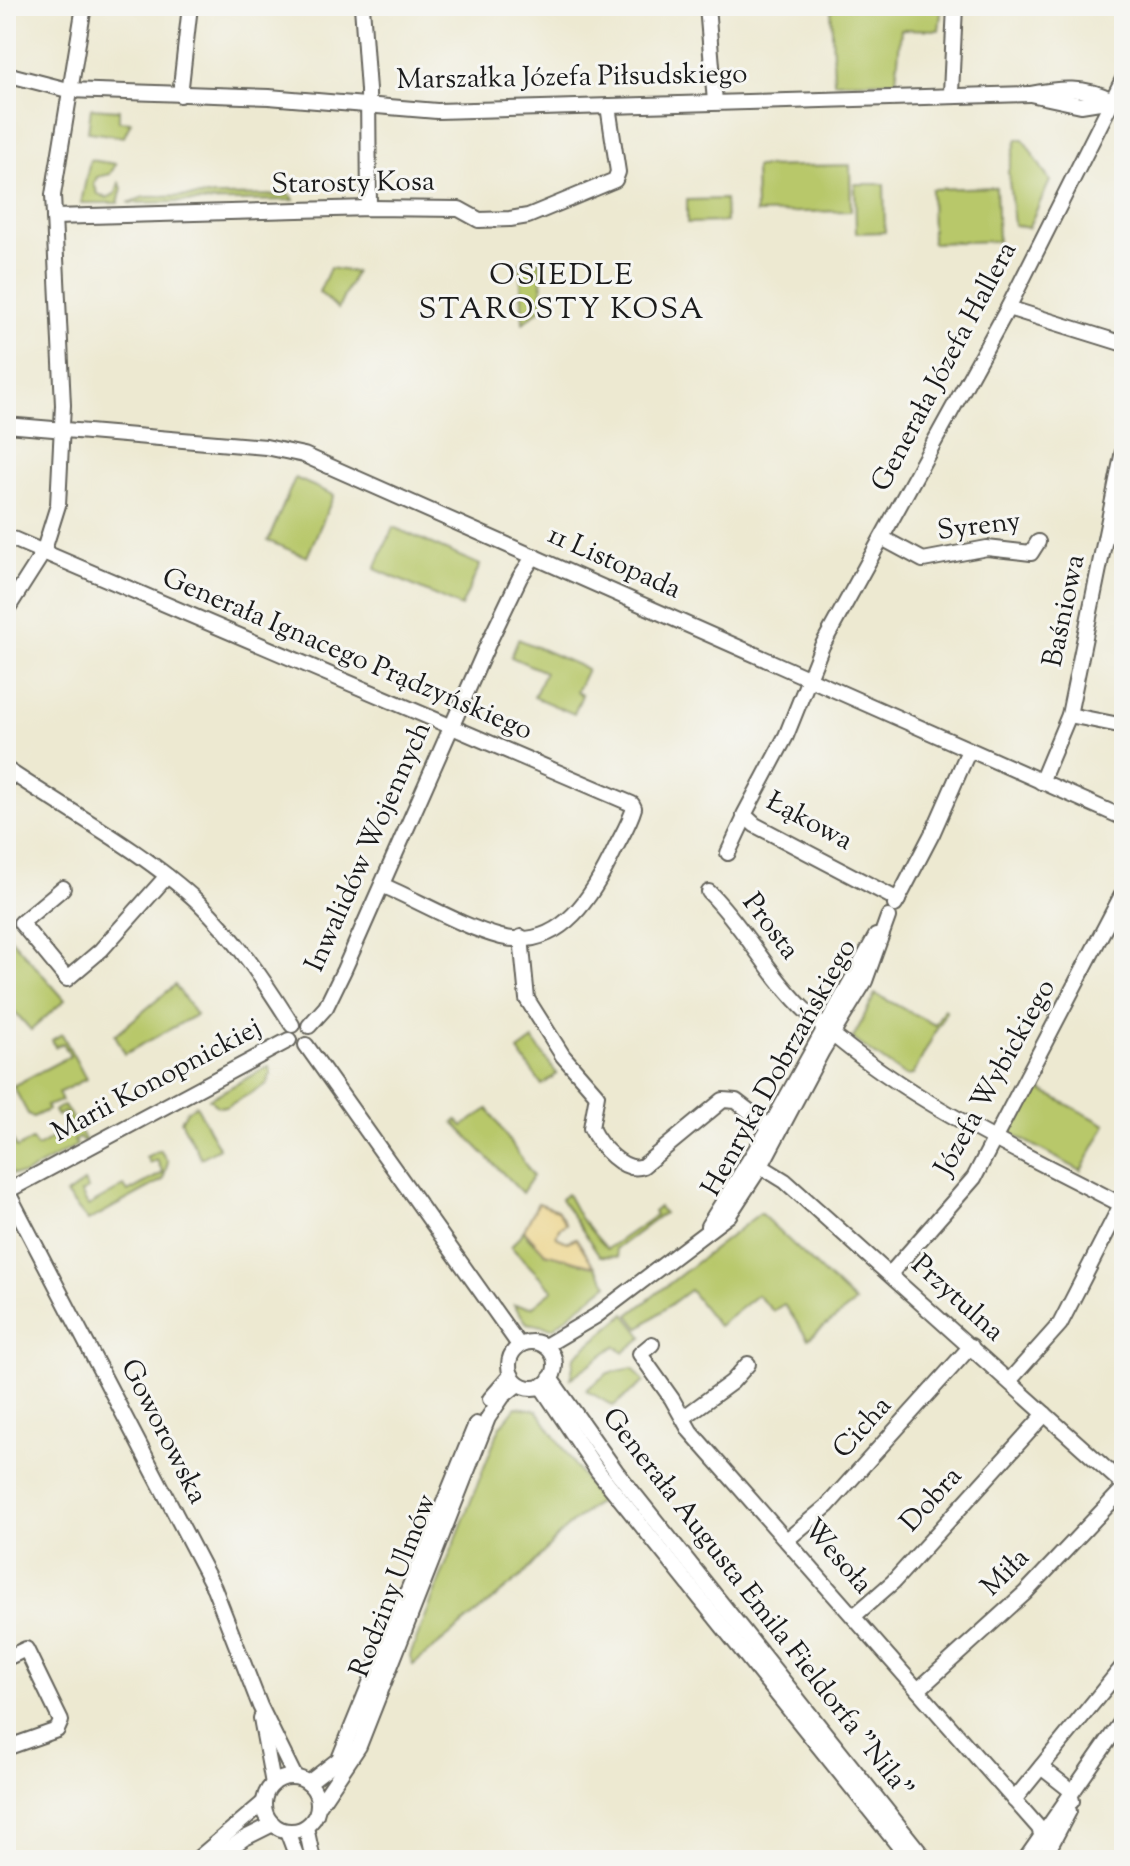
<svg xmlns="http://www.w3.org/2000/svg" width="1130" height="1866" font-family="'Sorts Mill Goudy',serif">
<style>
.green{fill:#b8c86b;stroke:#6a7244;stroke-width:2}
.sand{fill:#eeda9e;stroke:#857b5d;stroke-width:2}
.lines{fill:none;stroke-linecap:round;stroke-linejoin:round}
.minor-casing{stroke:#65645b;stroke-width:18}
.minor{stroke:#fff;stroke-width:14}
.labels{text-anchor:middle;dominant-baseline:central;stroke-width:6;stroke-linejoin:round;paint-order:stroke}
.street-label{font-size:28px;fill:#1c1c1c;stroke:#f6f6f2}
.neighbourhood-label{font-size:30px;letter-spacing:2px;fill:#1c1c1c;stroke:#f6f6f2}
</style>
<rect width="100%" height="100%" fill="#f6f6f2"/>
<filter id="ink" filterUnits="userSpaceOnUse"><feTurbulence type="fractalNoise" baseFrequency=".0125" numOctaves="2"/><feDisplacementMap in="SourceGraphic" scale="16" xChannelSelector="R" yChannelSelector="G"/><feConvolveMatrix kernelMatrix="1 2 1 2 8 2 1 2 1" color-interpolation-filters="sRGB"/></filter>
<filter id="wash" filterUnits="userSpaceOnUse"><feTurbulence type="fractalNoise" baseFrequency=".006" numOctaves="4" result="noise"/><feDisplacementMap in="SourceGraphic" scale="32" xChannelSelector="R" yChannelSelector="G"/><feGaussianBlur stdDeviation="1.8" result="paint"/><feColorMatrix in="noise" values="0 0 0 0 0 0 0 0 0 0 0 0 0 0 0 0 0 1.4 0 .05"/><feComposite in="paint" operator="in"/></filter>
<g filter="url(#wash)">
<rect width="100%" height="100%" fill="#ede9d1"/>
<g class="green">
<polygon points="831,6 942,6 939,30 901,29 896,81 834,82"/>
<polygon points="91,108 119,110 119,121 131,122 124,137 88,132"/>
<polygon points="1017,139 1023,139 1050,181 1028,228 1014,225 1008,171"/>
<polygon points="90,160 116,164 110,174 97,177 94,184 98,194 107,198 116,193 119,183 122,188 118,203 81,203"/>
<polygon points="850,165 851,211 756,213 755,167"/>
<polygon points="855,184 884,184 885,232 856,233"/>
<polygon points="996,187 998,241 932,243 931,189"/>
<polygon points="291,195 294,200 128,203 144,197"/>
<polygon points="725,199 726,222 687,223 687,200"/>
<polygon points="540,261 543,307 523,323 520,262"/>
<polygon points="330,268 355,272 338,309 319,292"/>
<polygon points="295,478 334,495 307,557 268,541"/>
<polygon points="393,527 480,565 461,607 375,569"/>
<polygon points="518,639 587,669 576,692 582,695 574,714 534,697 545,672 511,657"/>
<polygon points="6,933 65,1000 31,1030 6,1002"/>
<polygon points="175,985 196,1015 125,1054 115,1035"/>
<polygon points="875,994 935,1025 944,1009 946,1011 913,1075 905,1076 853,1039"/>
<polygon points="62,1034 86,1079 58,1093 62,1101 46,1106 48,1110 33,1117 28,1114 13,1086 70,1056 63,1043 55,1047 52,1040"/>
<polygon points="533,1040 557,1074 542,1085 518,1051"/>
<polygon points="269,1066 271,1072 267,1084 226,1107 217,1106 209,1099"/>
<polygon points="1033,1086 1106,1125 1081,1171 1010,1133"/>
<polygon points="64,1105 86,1141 83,1142 79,1138 74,1141 77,1145 23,1175 12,1174 6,1164 6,1129 17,1148 32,1140 37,1147 71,1127 64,1112 57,1116 54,1111"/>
<polygon points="196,1105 219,1148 201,1158 181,1121 187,1111"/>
<polygon points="488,1109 533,1176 522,1193 454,1123 457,1120 463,1126"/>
<polygon points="160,1150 168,1162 163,1180 88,1221 66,1195 84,1182 88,1189 81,1193 88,1206 124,1186 128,1192 163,1173 157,1160 150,1163 146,1157"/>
<polygon points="567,1194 580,1218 607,1249 655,1216 653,1212 659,1207 664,1213 616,1249 618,1257 600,1256 561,1199"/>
<polygon points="760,1213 855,1303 808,1339 784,1304 773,1311 757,1295 718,1326 690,1290 639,1328 629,1315"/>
<path d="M524,1230C529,1248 578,1265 594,1265L608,1284L553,1328L527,1323L514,1305L532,1307L553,1290L511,1247Z"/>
<polygon points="625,1314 643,1337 624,1352 615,1346 571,1378 574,1357"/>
<polygon points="633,1368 644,1382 613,1406 586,1390 608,1373"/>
<polygon points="516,1407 537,1410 599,1501 564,1530 522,1576 413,1665 410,1656 500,1427"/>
</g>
<polygon class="sand" points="538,1203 557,1210 566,1224 559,1228 556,1237 567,1242 576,1238 594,1266 545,1253 524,1230"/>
</g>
<g filter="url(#ink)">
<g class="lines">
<defs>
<g id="minor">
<polyline points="362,6 368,90 369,208"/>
<polyline points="707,6 715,102"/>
<path d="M6,74L68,90L269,97L437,111L1030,94C1059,88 1086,86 1112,100"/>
<polyline points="951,93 955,6"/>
<polyline points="1030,94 1081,105 1112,100"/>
<polyline points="180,95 190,6"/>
<polyline points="54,217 369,208 459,209 479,220 510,219 528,216 615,180 618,172 608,106"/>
<polyline points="1008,308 1124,344"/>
<polyline points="6,425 266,447 304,455 1124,818"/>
<path d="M6,536L632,804L634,808C630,822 622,835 616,847C595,892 562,952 501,937C463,927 419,901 382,885"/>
<polyline points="882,538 923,560 987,548 1031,553 1038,542"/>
<polyline points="6,611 43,553 58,505 63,405 53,195 84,6"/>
<polyline points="1069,715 1124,726"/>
<path d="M6,769C67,810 146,853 198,902C235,937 265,982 292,1025"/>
<polyline points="1041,782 1069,715 1124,446"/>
<polyline points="728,853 744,819"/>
<polyline points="63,888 21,923 67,979 101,950 167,876"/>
<path d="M709,892C746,929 770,978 809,1014C900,1098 1015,1149 1124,1206"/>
<polyline points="898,900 755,825 744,815 786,736 822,646 1008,308 1124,77"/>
<polyline points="895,905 933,832 969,750"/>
<path d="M521,937L527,999L563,1056L597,1095L591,1128C599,1145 624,1174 643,1166L723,1100L736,1101L770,1127"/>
<polyline points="309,1026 326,1007 344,970 488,644 520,577 534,556"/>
<polyline points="306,1045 519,1345"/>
<polyline points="754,1162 785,1181 1124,1485"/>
<polyline points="6,1189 214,1588 260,1706 295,1777"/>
<polyline points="7,1191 289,1040"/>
<polyline points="708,1226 770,1127 876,936"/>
<polyline points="890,1274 974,1178 1124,891"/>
<circle cx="532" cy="1365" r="23"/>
<polyline points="652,1344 640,1354 672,1399 690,1431 1039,1828 1042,1837"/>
<polyline points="545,1346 596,1316 729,1215 761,1166 822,1051 865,981 888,917"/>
<polyline points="550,1378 616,1471 926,1860"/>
<polyline points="1009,1381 1060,1324 1124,1199"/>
<polyline points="541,1386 597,1470 910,1860"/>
<polyline points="490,1399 511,1375"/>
<polyline points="683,1418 732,1382 748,1364"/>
<polyline points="788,1539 827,1506 971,1346"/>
<polyline points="854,1616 893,1582 1045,1414"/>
<polyline points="918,1690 1025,1593 1124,1488"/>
<polyline points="261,1718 273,1784"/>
<polyline points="6,1748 57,1730 61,1721 26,1649 11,1656"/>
<polyline points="1041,1767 1069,1789 1072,1801"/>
<circle cx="291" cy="1804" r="27"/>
<polyline points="308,1783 339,1759 476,1424"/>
<polyline points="1014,1800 1124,1665"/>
<polyline points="318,1807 359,1746 488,1418 503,1396 518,1384"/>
<polyline points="306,1827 313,1860"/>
<polyline points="287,1831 298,1860"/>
<polyline points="196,1860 264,1802"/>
<polyline points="214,1860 243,1839 273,1824"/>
<polyline points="1025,1860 1124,1718"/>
<polyline points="1043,1860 1069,1811"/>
</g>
</defs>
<use href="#minor" class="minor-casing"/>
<use href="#minor" class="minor"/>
</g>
</g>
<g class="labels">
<g class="street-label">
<text transform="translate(572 78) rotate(-1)">Marszałka Józefa Piłsudskiego</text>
<text transform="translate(353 184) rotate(-1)">Starosty Kosa</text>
<text transform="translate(945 367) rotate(-62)">Generała Józefa Hallera</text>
<text transform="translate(979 527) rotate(-7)">Syreny</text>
<text transform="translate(614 563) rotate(24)">11 Listopada</text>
<text transform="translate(1065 611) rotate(-78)">Baśniowa</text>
<text transform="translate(347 655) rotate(23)">Generała Ignacego Prądzyńskiego</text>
<text transform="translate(809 822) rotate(28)">Łąkowa</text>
<text transform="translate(369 847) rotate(-66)">Inwalidów Wojennych</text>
<text transform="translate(770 927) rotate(53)">Prosta</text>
<text transform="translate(780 1068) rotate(-61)">Henryka Dobrzańskiego</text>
<text transform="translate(996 1078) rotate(-61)">Józefa Wybickiego</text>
<text transform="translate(157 1081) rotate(-28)">Marii Konopnickiej</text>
<text transform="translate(957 1299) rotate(42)">Przytulna</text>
<text transform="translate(863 1428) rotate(-48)">Cicha</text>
<text transform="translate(163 1432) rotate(63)">Goworowska</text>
<text transform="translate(932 1500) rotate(-48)">Dobra</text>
<text transform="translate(837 1557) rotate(49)">Wesoła</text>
<text transform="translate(1006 1573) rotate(-45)">Miła</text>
<text transform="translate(394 1586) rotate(-69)">Rodziny Ulmów</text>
<text transform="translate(757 1604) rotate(52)">Generała Augusta Emila Fieldorfa "Nila"</text>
</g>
<g class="neighbourhood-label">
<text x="562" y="276">OSIEDLE<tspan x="562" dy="34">STAROSTY KOSA</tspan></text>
</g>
</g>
<rect width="1130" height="1866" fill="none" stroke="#f6f6f2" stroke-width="32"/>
</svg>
